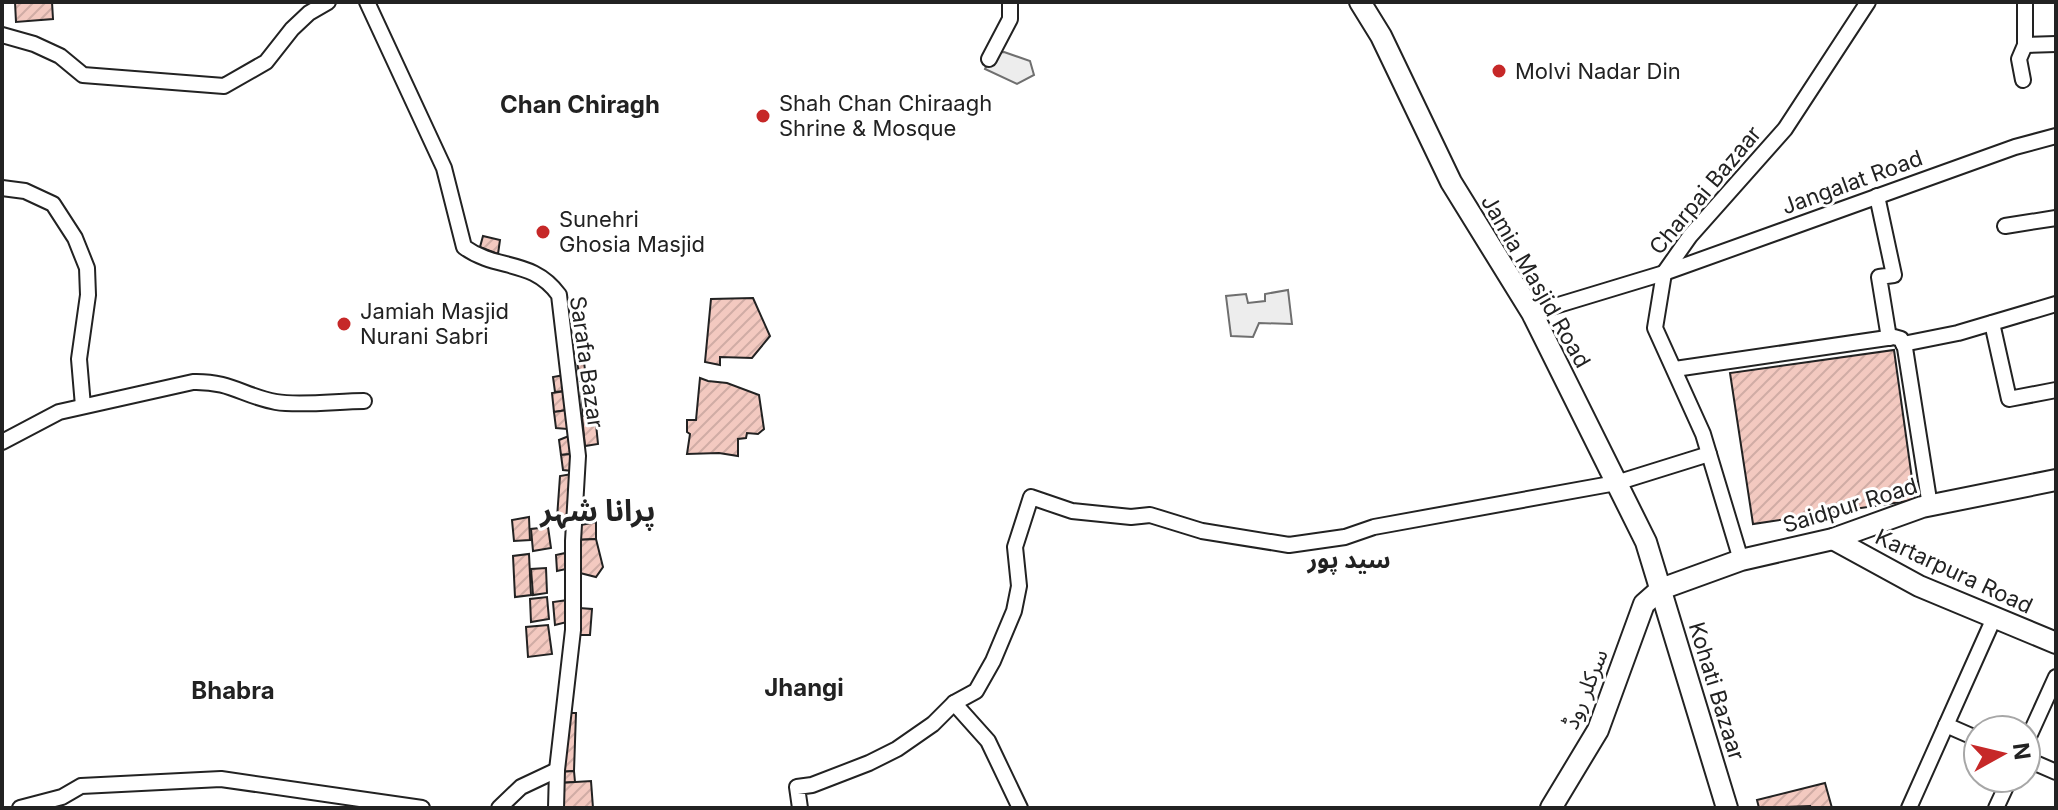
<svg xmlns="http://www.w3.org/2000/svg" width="2058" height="810" font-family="Inter,'Noto Sans Arabic',sans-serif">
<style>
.parking{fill:#ededed;stroke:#6f6f6f;stroke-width:2}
.building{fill:url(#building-hatch);stroke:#222;stroke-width:2}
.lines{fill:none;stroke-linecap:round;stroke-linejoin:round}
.street-casing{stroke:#222;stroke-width:18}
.secondary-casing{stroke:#222;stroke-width:24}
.street{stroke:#fff;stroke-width:14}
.secondary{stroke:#fff;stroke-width:20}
.poi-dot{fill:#c62828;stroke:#fff;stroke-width:3}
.labels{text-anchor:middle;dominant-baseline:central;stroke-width:6;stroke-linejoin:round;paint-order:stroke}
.poi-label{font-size:22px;fill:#222;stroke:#fff;text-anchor:start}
.street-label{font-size:22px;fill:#222;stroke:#fff}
.neighbourhood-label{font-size:24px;font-weight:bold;fill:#222;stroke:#fff}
.district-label{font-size:30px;font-weight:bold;fill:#222;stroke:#fff}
</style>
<defs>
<pattern id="building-hatch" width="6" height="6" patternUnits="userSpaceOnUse" patternTransform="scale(2)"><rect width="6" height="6" fill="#f3c9c0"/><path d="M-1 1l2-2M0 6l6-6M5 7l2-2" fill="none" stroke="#d0aca5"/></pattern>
</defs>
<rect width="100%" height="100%" fill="#fff"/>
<g class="parking">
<polygon points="1004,52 1030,61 1034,75 1017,84 985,69 992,53"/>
<polygon points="1288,290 1292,324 1259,323 1253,337 1231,336 1226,296 1246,294 1248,303 1265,301 1265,294"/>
</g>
<g class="building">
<polygon points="15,2 52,2 53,19 16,22"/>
<polygon points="483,236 500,240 498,254 480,247"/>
<polygon points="753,298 770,336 752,358 720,357 720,365 705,362 711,299"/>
<polygon points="1894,350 1915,500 1753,524 1730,373"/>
<polygon points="577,361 584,361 586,381 580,381"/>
<polygon points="564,375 564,391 555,392 553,377"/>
<polygon points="700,378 708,381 727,383 759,395 764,429 758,434 747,433 746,438 738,439 738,456 719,453 687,454 690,434 687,432 687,420 696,420"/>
<polygon points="588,389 592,413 583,415 581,390"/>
<polygon points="566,391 567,410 554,412 552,393"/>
<polygon points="567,410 567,429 556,428 554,412"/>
<polygon points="595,414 598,444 585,446 582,416"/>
<polygon points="569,436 571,454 561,455 559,440"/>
<polygon points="571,454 572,471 563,470 561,455"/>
<polygon points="572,474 568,520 557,518 560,476"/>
<polygon points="529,517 530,540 514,541 512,520"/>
<polygon points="596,522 596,539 576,540 576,526"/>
<polygon points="548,527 551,548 533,551 531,529"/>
<polygon points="596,539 603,567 596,577 572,571 576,540"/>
<polygon points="565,553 566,569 557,571 556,555"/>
<polygon points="529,554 531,595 515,597 513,556"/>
<polygon points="546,568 547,593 533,595 531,569"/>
<polygon points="547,597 549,619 531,622 530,599"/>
<polygon points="568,600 567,622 555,625 553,602"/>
<polygon points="579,608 592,609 590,635 577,635"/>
<polygon points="548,625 552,654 528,657 526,627"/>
<polygon points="564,713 576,713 574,771 559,772"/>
<polygon points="574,771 575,782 560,783 559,772"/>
<polygon points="591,781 593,808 562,808 560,783"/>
<polygon points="1825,783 1832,808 1810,808 1810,806 1759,808 1757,800"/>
</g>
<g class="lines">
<defs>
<g id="street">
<path d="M367,2L444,168L464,247C497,271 532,258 559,295L578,456L573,541V630L557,770L556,808"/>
<polyline points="2,35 34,44 60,56 83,75 224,86 266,62 292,29 309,13 328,2"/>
<polyline points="2025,45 2056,44"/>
<polyline points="989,59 1010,19 1010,2"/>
<polyline points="2023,80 2019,59 2025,45 2025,2"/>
<polyline points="2,188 25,191 53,204 75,238 87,268 88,295 79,359 83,406"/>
<polyline points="1877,196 1894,275 1879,277 1889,338"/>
<polyline points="2005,226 2056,218"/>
<polyline points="1532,313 1664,273 2015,147 2056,136"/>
<polyline points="1992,323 2009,399 2056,390"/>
<polyline points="1903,344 1958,333 2056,304"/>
<polyline points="1675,369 1894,337 1901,339 1905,348 1930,506"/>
<path d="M2,442L59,412L193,382C231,381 243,396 276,402C300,406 339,401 364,401"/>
<polyline points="1741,560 1703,434 1655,328 1664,273 1690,236 1785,129 1868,2"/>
<polyline points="954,703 988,741 1020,808"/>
<polyline points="1946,725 1978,739"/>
<polyline points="2026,743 2056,677"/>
<polyline points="2026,759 2056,772"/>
<polyline points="20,808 62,797 81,786 221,779 422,808"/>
<polyline points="499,808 521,787 557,770"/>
<polyline points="800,808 797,787 812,785 869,763 897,749 933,724 954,703 976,691 993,661 1014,611 1019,586 1015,547 1031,497 1072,511 1131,517 1150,515 1202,531 1289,545 1345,537 1374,527 1616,483 1709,454"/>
<polyline points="1909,808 1994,618"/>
<polyline points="1996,808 2010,778"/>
</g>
<g id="secondary">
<polyline points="1360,2 1381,36 1451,182 1532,313 1646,542 1727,808"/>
<polyline points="1833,539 1919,586 2056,643"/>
<polyline points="1551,808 1598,730 1644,604 1661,589 1741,560 1833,539 1922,507 2056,480"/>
</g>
</defs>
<use href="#street" class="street-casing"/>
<use href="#secondary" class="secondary-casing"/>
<use href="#street" class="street"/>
<use href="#secondary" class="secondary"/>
</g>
<g class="poi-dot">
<circle cx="1499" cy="71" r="8"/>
<circle cx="763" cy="116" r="8"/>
<circle cx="543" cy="232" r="8"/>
<circle cx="344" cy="324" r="8"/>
</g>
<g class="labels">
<g class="poi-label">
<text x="1515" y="71">Molvi Nadar Din</text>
<text x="779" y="103">Shah Chan Chiraagh<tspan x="779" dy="25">Shrine &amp; Mosque</tspan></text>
<text x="559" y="219">Sunehri<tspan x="559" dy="25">Ghosia Masjid</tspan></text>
<text x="360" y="311">Jamiah Masjid<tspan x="360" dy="25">Nurani Sabri</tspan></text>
</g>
<g class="street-label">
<text transform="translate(1852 182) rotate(-20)">Jangalat Road</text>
<text transform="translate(1705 190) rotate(-50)">Charpai Bazaar</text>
<text transform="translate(1536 281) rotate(60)">Jamia Masjid Road</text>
<text transform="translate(587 362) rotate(82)">Sarafa Bazar</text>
<text transform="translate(1850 505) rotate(-17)">Saidpur Road</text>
<text transform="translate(1954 571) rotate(25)">Kartarpura Road</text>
<text transform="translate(1585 689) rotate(-68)">سرکلر روڈ</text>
<text transform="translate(1717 691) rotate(73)">Kohati Bazaar</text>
</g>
<g class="neighbourhood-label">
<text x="580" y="104">Chan Chiragh</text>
<text x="1349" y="559">سید پور</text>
<text x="804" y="687">Jhangi</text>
<text x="233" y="690">Bhabra</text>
</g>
<g class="district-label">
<text x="598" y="510">پرانا شہر</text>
</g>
</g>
<rect width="2058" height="810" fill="none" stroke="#222222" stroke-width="8"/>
<g transform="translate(2002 754) rotate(82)"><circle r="38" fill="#ffffff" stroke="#a7a7a7" stroke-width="2"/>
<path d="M0-6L14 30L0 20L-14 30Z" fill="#c62828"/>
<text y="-12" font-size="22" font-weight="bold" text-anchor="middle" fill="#222222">N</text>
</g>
</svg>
